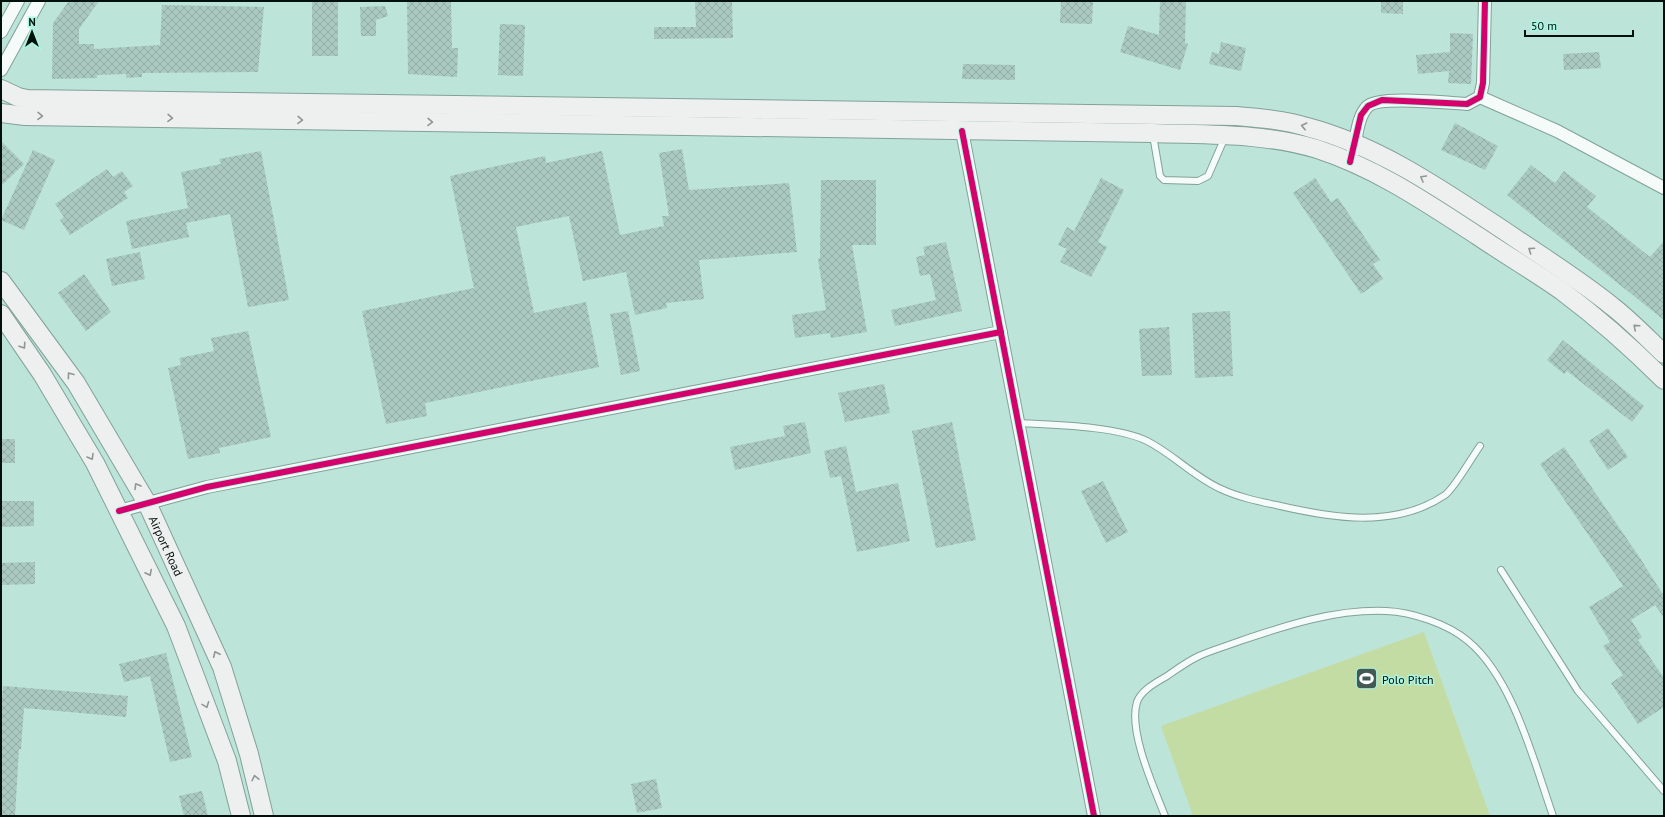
<svg xmlns="http://www.w3.org/2000/svg" width="1665" height="817" font-family="'PT Sans',sans-serif">
<style>
.grass{fill:#c3dca4}
.building{fill:url(#building-cross-hatch)}
.lines{fill:none;stroke-linecap:round;stroke-linejoin:round}
.service-casing{stroke:#82a199;stroke-width:8}
.minor-casing{stroke:#82a199;stroke-width:14}
.secondary-casing{stroke:#82a199;stroke-width:20}
.service{stroke:#f5fbf9;stroke-width:6}
.minor{stroke:#f5fbf9;stroke-width:12}
.secondary{stroke:#eef0f0;stroke-width:18}
.cycleway-casing{stroke:#abf5e1;stroke-width:8}
.cycleway{stroke:#d6006c;stroke-width:6}
.oneway{stroke:#8f9694}
.labels{text-anchor:middle;dominant-baseline:central;stroke-width:3;stroke-linejoin:round;paint-order:stroke}
.street-label{font-size:12px;fill:#00100b;stroke:#abf5e1}
.poi-label{font-size:12px;fill:#00100b;stroke:#abf5e1;text-anchor:start}
</style>
<defs>
<pattern id="building-cross-hatch" width="8" height="8" patternUnits="userSpaceOnUse"><rect width="8" height="8" fill="#aacac1"/><path d="M0 0l8 8M0 8l8-8" fill="none" stroke="#90aca4"/></pattern>
</defs>
<rect width="100%" height="100%" fill="#bce4d9"/>
<polygon class="grass" points="1424,632 1490,816 1193,816 1161,726"/>
<g class="building">
<polygon points="69,1 99,1 79,29 79,44 94,44 94,49 160,45 162,5 264,7 258,72 142,73 142,77 126,78 126,74 97,75 97,78 52,79 53,23"/>
<rect x="312" y="1" width="26" height="55"/>
<polygon points="407,1 451,1 452,48 458,48 457,77 408,74"/>
<polygon points="695,1 732,1 733,38 654,39 654,27 696,27"/>
<polygon points="1061,1 1093,1 1092,24 1060,23"/>
<polygon points="1160,1 1186,1 1185,43 1188,44 1180,70 1120,52 1128,26 1159,35"/>
<polygon points="1381,1 1403,1 1403,14 1381,13"/>
<polygon points="385,6 388,16 376,20 376,36 361,36 360,7"/>
<polygon points="500,24 525,25 523,76 498,75"/>
<polygon points="1450,33 1473,34 1471,84 1448,83 1449,71 1418,74 1416,55 1450,52"/>
<polygon points="1221,42 1246,48 1241,71 1209,64 1212,52 1219,54"/>
<polygon points="1599,52 1601,68 1564,70 1563,54"/>
<polygon points="963,64 1015,65 1015,80 962,79"/>
<polygon points="1455,123 1498,146 1485,170 1441,150"/>
<polygon points="1,141 24,164 1,186"/>
<polygon points="682,149 689,190 789,183 797,252 699,260 704,299 666,303 667,308 635,315 626,272 583,281 569,216 516,227 534,313 586,302 599,367 425,403 427,416 386,424 362,311 474,288 450,176 545,156 546,163 602,151 620,235 664,226 662,216 669,216 659,153"/>
<polygon points="33,150 55,160 24,230 1,220"/>
<polygon points="261,151 289,300 248,307 230,214 186,223 189,237 132,249 126,221 188,208 181,172 221,164 219,159"/>
<polygon points="1531,165 1555,183 1564,171 1596,196 1587,207 1650,257 1664,241 1664,320 1507,195"/>
<polygon points="107,169 113,177 122,171 133,186 124,192 128,198 70,235 60,220 64,217 55,204"/>
<polygon points="1101,178 1124,190 1098,242 1107,247 1091,277 1060,262 1067,249 1058,245 1067,227 1074,231"/>
<polygon points="1315,178 1331,202 1338,198 1380,260 1373,264 1383,279 1361,294 1293,193"/>
<polygon points="821,180 876,180 876,245 852,245 867,332 831,338 830,333 795,338 792,315 826,310 818,259 820,258"/>
<polygon points="946,242 962,311 895,326 891,310 936,300 930,274 920,276 916,257 925,255 923,247"/>
<polygon points="140,252 145,279 112,286 106,259"/>
<polygon points="84,274 111,312 86,331 58,293"/>
<polygon points="628,311 640,371 621,375 610,314"/>
<polygon points="1230,311 1233,376 1195,378 1192,313"/>
<polygon points="1169,327 1172,375 1142,376 1139,329"/>
<polygon points="248,331 271,437 219,448 220,453 188,459 168,368 181,365 179,358 214,351 211,338"/>
<polygon points="1563,340 1644,406 1632,422 1567,371 1564,374 1547,360"/>
<polygon points="884,384 890,413 845,422 838,393"/>
<polygon points="805,422 811,453 735,470 730,447 785,436 783,426"/>
<polygon points="952,422 976,540 936,548 912,431"/>
<polygon points="1608,428 1628,457 1608,470 1589,441"/>
<rect x="1" y="439" width="14" height="24"/>
<polygon points="846,446 856,492 898,483 910,541 857,552 841,476 830,478 824,451"/>
<polygon points="1564,447 1640,558 1664,596 1664,618 1655,605 1631,620 1642,637 1638,640 1664,678 1664,707 1638,724 1611,683 1623,675 1603,646 1610,642 1589,607 1623,586 1540,464"/>
<polygon points="1103,481 1128,532 1106,543 1081,491"/>
<polygon points="1,501 34,501 34,526 1,527"/>
<polygon points="35,562 35,584 1,585 1,563"/>
<polygon points="166,653 192,757 170,762 150,676 124,682 119,664"/>
<polygon points="3,686 128,696 126,717 24,708 21,749 19,749 15,816 1,816 1,711"/>
<polygon points="656,779 662,808 637,813 631,784"/>
<polygon points="202,791 208,816 184,816 179,796"/>
</g>
<g class="lines">
<defs>
<g id="service">
<polyline points="1153,135 1160,176 1164,180 1198,181 1208,176 1225,137"/>
<path d="M1019,423C1054,425 1117,426 1147,441C1173,454 1194,477 1221,489C1238,497 1257,501 1276,505C1331,518 1395,529 1445,495C1454,489 1472,457 1480,446"/>
<polyline points="1501,570 1578,691 1664,791"/>
<path d="M1165,816C1154,788 1128,731 1137,702C1141,690 1157,682 1167,676C1177,669 1188,661 1199,656C1212,650 1227,646 1240,641C1287,625 1336,609 1386,611C1412,612 1448,624 1468,641C1513,678 1534,762 1553,816"/>
</g>
<g id="minor">
<polyline points="1,32 18,1"/>
<polyline points="1,70 39,1"/>
<polyline points="1480,97 1557,131 1664,188"/>
<polyline points="962,131 1094,816"/>
<path d="M1353,151C1357,137 1357,118 1367,107C1377,95 1449,103 1467,104L1480,97L1483,83L1485,1"/>
<polyline points="119,511 207,487 1001,332"/>
</g>
<g id="secondary">
<path d="M1,89L18,97L27,99L1236,116C1260,118 1284,120 1307,127C1382,147 1445,192 1509,234C1544,258 1580,280 1613,307C1631,321 1647,338 1664,354"/>
<path d="M1,113L25,116L1153,133C1207,135 1265,133 1317,149C1376,168 1427,203 1478,236C1506,255 1535,272 1562,291C1598,318 1632,348 1664,380"/>
<path id="s1" d="M1,281L76,383L147,503L222,667L249,754L264,816"/>
<polyline points="1,314 42,374 95,463 176,626 227,761 241,816"/>
</g>
</defs>
<use href="#service" class="service-casing"/>
<use href="#minor" class="minor-casing"/>
<use href="#secondary" class="secondary-casing"/>
<use href="#service" class="service"/>
<use href="#minor" class="minor"/>
<use href="#secondary" class="secondary"/>
<defs>
<g id="cycleway">
<polyline points="962,131 1094,816"/>
<polyline points="1350,162 1361,115 1368,106 1382,100 1467,104 1480,97 1483,83 1485,1"/>
<polyline points="119,511 207,487 1001,332"/>
</g>
</defs>
<use href="#cycleway" class="cycleway-casing"/>
<use href="#cycleway" class="cycleway"/>
</g>
<defs><path id="oneway-chevron" d="M-2-3.5L2.5 0L-2 3.5" fill="none" stroke-width="1.6" stroke-linecap="round" stroke-linejoin="round"/></defs>
<g class="oneway">
<use href="#oneway-chevron" transform="translate(40 116) rotate(1)"/>
<use href="#oneway-chevron" transform="translate(170 118) rotate(1)"/>
<use href="#oneway-chevron" transform="translate(300 120) rotate(1)"/>
<use href="#oneway-chevron" transform="translate(430 122) rotate(1)"/>
<use href="#oneway-chevron" transform="translate(1304 126) rotate(-167)"/>
<use href="#oneway-chevron" transform="translate(1423 178) rotate(-150)"/>
<use href="#oneway-chevron" transform="translate(1531 250) rotate(-146)"/>
<use href="#oneway-chevron" transform="translate(1636 327) rotate(-138)"/>
<use href="#oneway-chevron" transform="translate(23 346) rotate(56)"/>
<use href="#oneway-chevron" transform="translate(70 375) rotate(-126)"/>
<use href="#oneway-chevron" transform="translate(91 457) rotate(59)"/>
<use href="#oneway-chevron" transform="translate(137 486) rotate(-121)"/>
<use href="#oneway-chevron" transform="translate(149 573) rotate(63)"/>
<use href="#oneway-chevron" transform="translate(216 654) rotate(-115)"/>
<use href="#oneway-chevron" transform="translate(206 705) rotate(69)"/>
<use href="#oneway-chevron" transform="translate(255 778) rotate(-103)"/>
</g>
<defs>
<symbol id="stadium-square" viewBox="-11 -11 22 22"><rect x="-9" y="-9" width="18" height="18" rx="4" fill="#425a53" stroke="#abf5e1"/><path d="M0-5a6.5 5 0 1 0 0 10a6.5 5 0 1 0 0-10ZM-3.5-1.8h7v3.6h-7Z" fill="#fff"/></symbol>
</defs>
<g fill-rule="evenodd">
<use href="#stadium-square" x="1354" y="666" width="25" height="25"/>
</g>
<g class="labels">
<g class="street-label">
<text stroke="none"><textPath href="#s1" startOffset="313">Airport Road</textPath></text>
</g>
<g class="poi-label">
<text x="1382" y="679">Polo Pitch</text>
</g>
</g>
<rect width="1665" height="817" fill="none" stroke="#00100b" stroke-width="4"/>
<g transform="translate(32 32)" stroke="#abf5e1" stroke-width="3" paint-order="stroke">
<path d="M0-3L7 15L0 10L-7 15Z" fill="#00100b"/>
<text y="-6" font-size="11" font-weight="bold" text-anchor="middle" fill="#00100b">N</text>
</g>
<path d="M1525 30v6h108v-6" fill="none" stroke="#00100b" stroke-width="2"/>
<text x="1531" y="30" font-size="12" fill="#00100b" stroke="#abf5e1" stroke-width="3" paint-order="stroke">50 m</text>
</svg>
